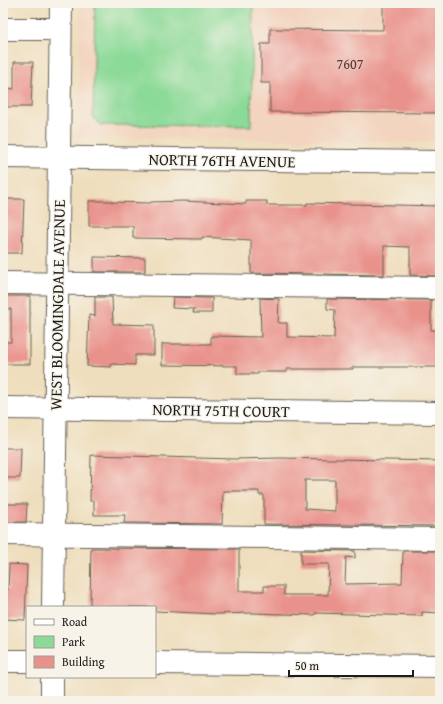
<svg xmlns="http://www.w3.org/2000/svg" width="443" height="704" font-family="'Gentium Book Plus',serif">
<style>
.built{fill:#f3d4bf}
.green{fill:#8cda98;stroke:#547b5a}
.building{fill:#e9928b;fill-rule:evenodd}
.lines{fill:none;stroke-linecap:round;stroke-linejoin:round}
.minor-casing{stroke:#666054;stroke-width:24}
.minor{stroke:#fff;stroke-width:22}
.labels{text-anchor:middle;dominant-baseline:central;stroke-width:3;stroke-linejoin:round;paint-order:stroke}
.number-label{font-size:14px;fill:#4f3a38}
.street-label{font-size:16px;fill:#1c1c1c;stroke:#f7f3e8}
</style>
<rect width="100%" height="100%" fill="#f7f3e8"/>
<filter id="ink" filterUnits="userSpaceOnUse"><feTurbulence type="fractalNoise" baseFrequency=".025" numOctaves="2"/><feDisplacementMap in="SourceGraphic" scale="8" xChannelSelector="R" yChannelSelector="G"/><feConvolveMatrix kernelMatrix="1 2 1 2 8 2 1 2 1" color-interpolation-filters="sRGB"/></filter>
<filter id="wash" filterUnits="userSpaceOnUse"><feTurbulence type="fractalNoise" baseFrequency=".012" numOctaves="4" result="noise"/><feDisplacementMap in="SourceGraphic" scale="16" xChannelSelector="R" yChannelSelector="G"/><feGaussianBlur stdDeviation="0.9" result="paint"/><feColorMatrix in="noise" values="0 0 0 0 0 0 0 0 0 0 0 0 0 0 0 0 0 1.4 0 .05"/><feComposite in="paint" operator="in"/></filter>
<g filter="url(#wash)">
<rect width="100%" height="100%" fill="#efdebd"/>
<polygon class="built" points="80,3 440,3 440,142 78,137"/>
<polygon class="green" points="95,3 253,3 251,126 101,125 93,117"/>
<g id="blocks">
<g class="building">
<polygon points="383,3 440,3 440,113 270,112 270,83 261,83 261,44 270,44 270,29 383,30"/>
<polygon points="14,62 33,62 31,107 7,107 7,88 14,89"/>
<polygon points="3,199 24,199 22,253 5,253"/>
<polygon points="89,201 112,201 112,202 150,203 151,202 183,201 246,204 246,201 267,201 267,205 307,205 307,203 440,206 440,276 410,275 410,247 384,246 384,275 251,273 251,240 202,237 202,239 133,238 133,226 89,226"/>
<polygon points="94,257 145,258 145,272 94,272"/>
<polygon points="3,296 30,296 30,364 3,364 3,342 11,342 11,309 3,309"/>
<polygon points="95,297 112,297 113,324 154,325 154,355 135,355 135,365 111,364 111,367 87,366 89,315 95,316"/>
<polygon points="173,297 212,298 212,313 193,313 194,309 172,308"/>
<polygon points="260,298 279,299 278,323 287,323 287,337 334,338 335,310 327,309 327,299 431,300 431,330 440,330 440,367 353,367 353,369 287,369 287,372 258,372 258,374 237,374 237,366 162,365 162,344 211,344 211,336 261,337"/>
<polygon points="3,448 21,448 20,478 3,478"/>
<path d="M91,455L234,459L281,458L440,461V526L264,524V495H259V491H223L222,524L124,523L125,515H94V501H90ZM305,480H335V511L305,509Z"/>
<polygon points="3,504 27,504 26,522 3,522"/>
<polygon points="91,548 239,549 239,591 264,591 264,586 284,586 284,595 328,595 329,564 301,564 301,550 355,551 355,558 346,557 345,584 402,583 403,551 440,551 440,613 422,612 422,616 315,613 315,615 252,613 217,614 155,611 155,607 90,607"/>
<polygon points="9,564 27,565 25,620 3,619 3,589 8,590"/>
</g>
</g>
</g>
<g filter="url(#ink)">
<use href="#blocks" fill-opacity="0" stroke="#666054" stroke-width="1"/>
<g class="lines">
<defs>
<g id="minor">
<polyline points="3,29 60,29"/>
<polyline points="3,157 440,162"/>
<polyline points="3,283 440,288"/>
<polyline points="3,408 440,413"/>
<polyline points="3,534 440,539"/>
<polyline points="53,607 61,3"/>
<polyline points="3,661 27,661"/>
<polyline points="155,663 440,666"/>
<polyline points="52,701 52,677"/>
</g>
</defs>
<use href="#minor" class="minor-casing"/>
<use href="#minor" class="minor"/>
</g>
</g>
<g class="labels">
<g class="number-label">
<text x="350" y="64">7607</text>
</g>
<g class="street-label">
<text transform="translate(222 160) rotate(1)">NORTH 76TH AVENUE</text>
<text transform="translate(57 305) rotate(-89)">WEST BLOOMINGDALE AVENUE</text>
<text transform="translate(221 410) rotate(1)">NORTH 75TH COURT</text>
</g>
</g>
<rect width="443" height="704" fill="none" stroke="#f7f3e8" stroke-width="16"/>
<rect x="26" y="606" width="130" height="72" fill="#f7f3e8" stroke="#9f9d96"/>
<rect x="34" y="619" width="20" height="6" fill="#ffffff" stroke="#9f9d96"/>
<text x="62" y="626" font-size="12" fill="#1c1c1c">Road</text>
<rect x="34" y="636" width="20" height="12" fill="#8cda98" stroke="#9f9d96"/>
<text x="62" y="646" font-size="12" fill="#1c1c1c">Park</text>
<rect x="34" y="656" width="20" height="12" fill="#e9928b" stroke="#9f9d96"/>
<text x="62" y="666" font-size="12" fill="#1c1c1c">Building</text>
<path d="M289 670v6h124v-6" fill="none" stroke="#1c1c1c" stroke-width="2"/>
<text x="295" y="670" font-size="12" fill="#1c1c1c" stroke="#f7f3e8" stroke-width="3" paint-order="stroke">50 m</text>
</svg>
